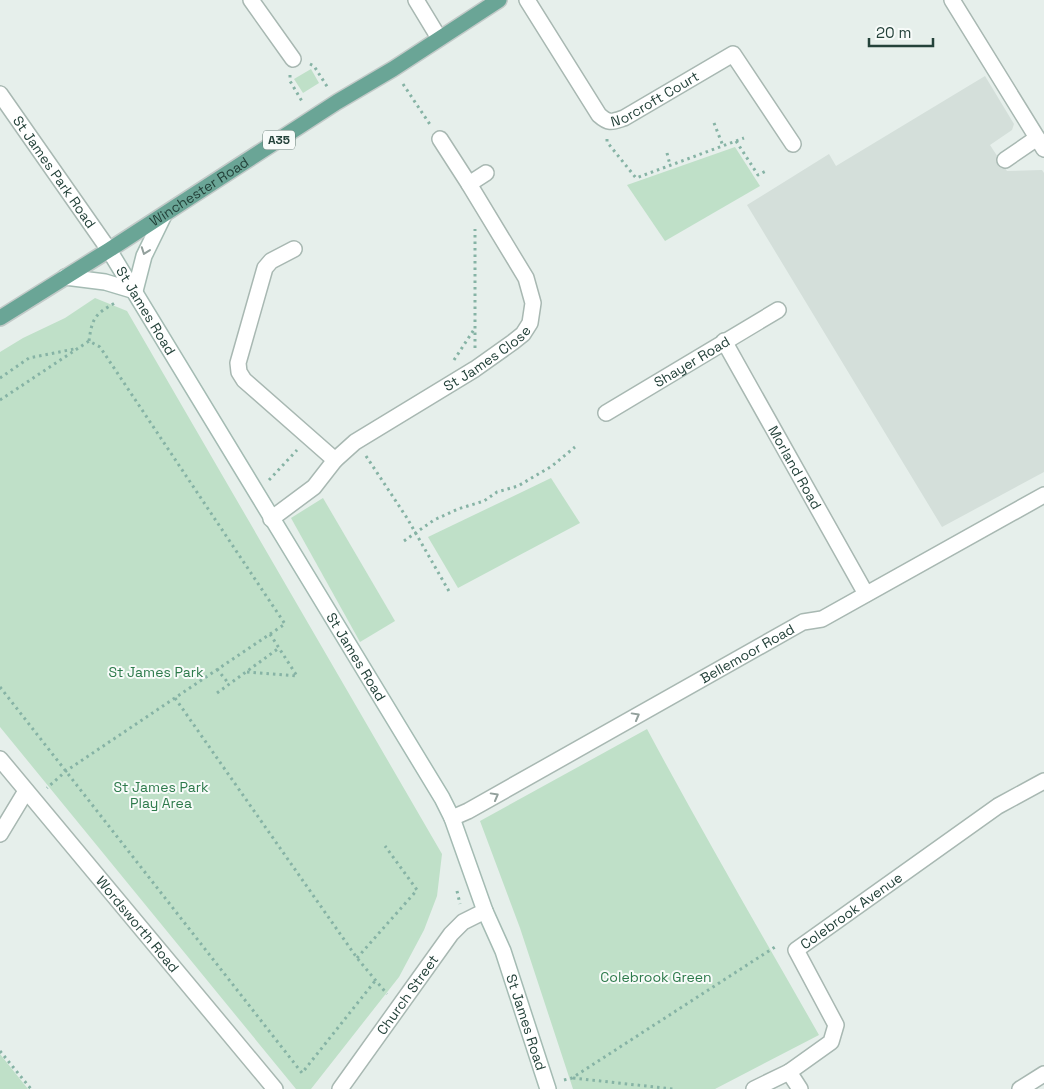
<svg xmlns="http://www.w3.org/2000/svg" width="1044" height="1089" font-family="'Space Grotesk',sans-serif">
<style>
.built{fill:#d4dfda}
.green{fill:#bfe0c8}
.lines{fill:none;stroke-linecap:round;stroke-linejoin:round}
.street-casing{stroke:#a8b8b2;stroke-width:18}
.secondary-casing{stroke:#a4bbb3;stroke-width:18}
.primary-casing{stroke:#c2cac8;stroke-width:18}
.path{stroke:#86b3a5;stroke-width:3;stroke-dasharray:2.5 4;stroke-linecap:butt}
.street{stroke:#fff;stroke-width:15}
.secondary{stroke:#fff;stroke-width:15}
.primary{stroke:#6aa596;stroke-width:15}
.oneway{stroke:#92a09c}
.labels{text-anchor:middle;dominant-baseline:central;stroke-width:4;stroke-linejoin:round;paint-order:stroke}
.shield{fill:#f7fbf9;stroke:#637a73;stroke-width:1}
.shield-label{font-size:12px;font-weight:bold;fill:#24423a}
.street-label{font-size:14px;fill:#24423a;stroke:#f7fbf9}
.park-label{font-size:14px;fill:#2d7a4b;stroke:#f7fbf9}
</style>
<rect width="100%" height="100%" fill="#e6efeb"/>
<polygon class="built" points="985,76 1014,124 1012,130 990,145 1007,171 1042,170 1044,173 1044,472 942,527 747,205 829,154 836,166"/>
<g class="green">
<polygon points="311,69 319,83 303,93 294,79"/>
<polygon points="735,147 760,186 665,241 627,185"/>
<polygon points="95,298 127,311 442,854 437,896 424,930 399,977 311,1089 296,1089 0,727 0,352 23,338 65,318"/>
<polygon points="551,478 580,523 458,588 428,537"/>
<polygon points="323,498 395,621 360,642 291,518"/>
<path d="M647,729C702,832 761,933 819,1035L715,1089H573L520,928L480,821Z"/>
<polygon points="0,1054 28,1089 0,1089"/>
</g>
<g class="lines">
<defs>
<g id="street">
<polyline points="251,0 293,59"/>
<polyline points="416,0 439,38"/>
<path id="s1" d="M527,0L599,115C609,124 612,122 624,118L733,54L793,144"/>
<polyline points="952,0 1044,149"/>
<path id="s2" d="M0,94L109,250"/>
<polyline points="1005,160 1037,138"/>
<polyline points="469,184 486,173"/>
<polyline points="294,249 271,261 265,268 238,363 239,372 244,380 335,460"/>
<path id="s3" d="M724,341L866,594"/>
<path id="s4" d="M606,413L778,310"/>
<path id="s5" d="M271,519L314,487L335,460L355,442L475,369L513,342L523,334L530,323L533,303L526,278L469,184L440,139"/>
<path id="s6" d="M0,759L275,1089"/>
<path id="s7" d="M452,818L468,811L803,622L822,619L1044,495"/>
<polyline points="0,834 26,791"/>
<polyline points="789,1072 800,1089"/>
<path id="s8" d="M340,1089L451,934L463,922L485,911"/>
<path id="s9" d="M754,1089L789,1072L831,1042L836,1025L796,950L998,806L1044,781"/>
<polyline points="1020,1089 1044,1074"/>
</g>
<g id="secondary">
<path id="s10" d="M109,250L442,798L452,818L485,911L503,951L548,1089"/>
<polyline points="65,277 105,282 135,291"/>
<polyline points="135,291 144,256 164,215"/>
</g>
<g id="primary">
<path id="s11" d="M0,318L109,250L337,102L393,69L499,0"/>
</g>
</defs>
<use href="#street" class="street-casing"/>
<use href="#secondary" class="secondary-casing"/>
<use href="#primary" class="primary-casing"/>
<g class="path">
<polyline points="310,64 314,66 328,88"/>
<polyline points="290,75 290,81 303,103"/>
<polyline points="403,84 431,126"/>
<polyline points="714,123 723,146"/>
<polyline points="607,139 607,142 636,178 744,138"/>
<polyline points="736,141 758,175 766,171"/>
<polyline points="667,153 670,165"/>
<path d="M89,341C92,318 95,314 115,303"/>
<polyline points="475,348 475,229"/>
<polyline points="454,360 475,328"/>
<polyline points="0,378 29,358 74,349"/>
<polyline points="0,400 89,341 100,347 285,624 66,771 47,788"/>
<polyline points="366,456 407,518 450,593"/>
<polyline points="269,480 297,450"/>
<polyline points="404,541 434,520 458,509 484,501 497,492 518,486 552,466 575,447"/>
<polyline points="217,669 229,684"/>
<polyline points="247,672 297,676 270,634"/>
<polyline points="0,687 302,1073 375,981"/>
<polyline points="217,693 279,648"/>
<polyline points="175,698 357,958 387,994"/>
<polyline points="457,891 460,904"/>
<polyline points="357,958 417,890 385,846"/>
<polyline points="0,1051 31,1089"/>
<polyline points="573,1078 673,1089"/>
<polyline points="564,1080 572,1078 778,945"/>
</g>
<use href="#street" class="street"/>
<use href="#secondary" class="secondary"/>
<use href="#primary" class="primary"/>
</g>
<defs><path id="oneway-chevron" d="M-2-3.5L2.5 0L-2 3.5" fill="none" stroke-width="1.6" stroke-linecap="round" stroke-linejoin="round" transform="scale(1.25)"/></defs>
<g class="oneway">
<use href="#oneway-chevron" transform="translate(145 251) rotate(110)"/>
<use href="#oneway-chevron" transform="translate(636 716) rotate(-29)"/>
<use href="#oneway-chevron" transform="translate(495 796) rotate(-29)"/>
</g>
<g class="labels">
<rect class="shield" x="263" y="130.5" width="32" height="19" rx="4"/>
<g class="shield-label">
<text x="279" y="140">A35</text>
</g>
<g class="street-label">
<text stroke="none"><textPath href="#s1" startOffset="199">Norcroft Court</textPath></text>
<text stroke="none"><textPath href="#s2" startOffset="95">St James Park Road</textPath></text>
<text stroke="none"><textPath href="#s11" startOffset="236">Winchester Road</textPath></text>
<text stroke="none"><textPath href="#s10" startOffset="71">St James Road</textPath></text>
<text stroke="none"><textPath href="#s5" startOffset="271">St James Close</textPath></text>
<text stroke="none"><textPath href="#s4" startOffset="100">Shayer Road</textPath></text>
<text stroke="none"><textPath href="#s3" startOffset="145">Morland Road</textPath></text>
<text stroke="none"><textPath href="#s7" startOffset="338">Bellemoor Road</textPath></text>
<text stroke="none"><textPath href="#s10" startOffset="476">St James Road</textPath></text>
<text stroke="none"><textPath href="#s9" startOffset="261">Colebrook Avenue</textPath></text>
<text stroke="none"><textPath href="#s6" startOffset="215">Wordsworth Road</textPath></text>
<text stroke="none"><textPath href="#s8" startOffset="116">Church Street</textPath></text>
<text stroke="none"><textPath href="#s10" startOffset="881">St James Road</textPath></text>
</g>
<g class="park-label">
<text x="156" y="672">St James Park</text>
<text x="161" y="787">St James Park<tspan x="161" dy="16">Play Area</tspan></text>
<text x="656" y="977">Colebrook Green</text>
</g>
</g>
<path d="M869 38v8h64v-8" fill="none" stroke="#24423a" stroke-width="2.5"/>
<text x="876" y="38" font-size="15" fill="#24423a" stroke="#f7fbf9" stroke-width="4" paint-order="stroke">20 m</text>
</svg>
